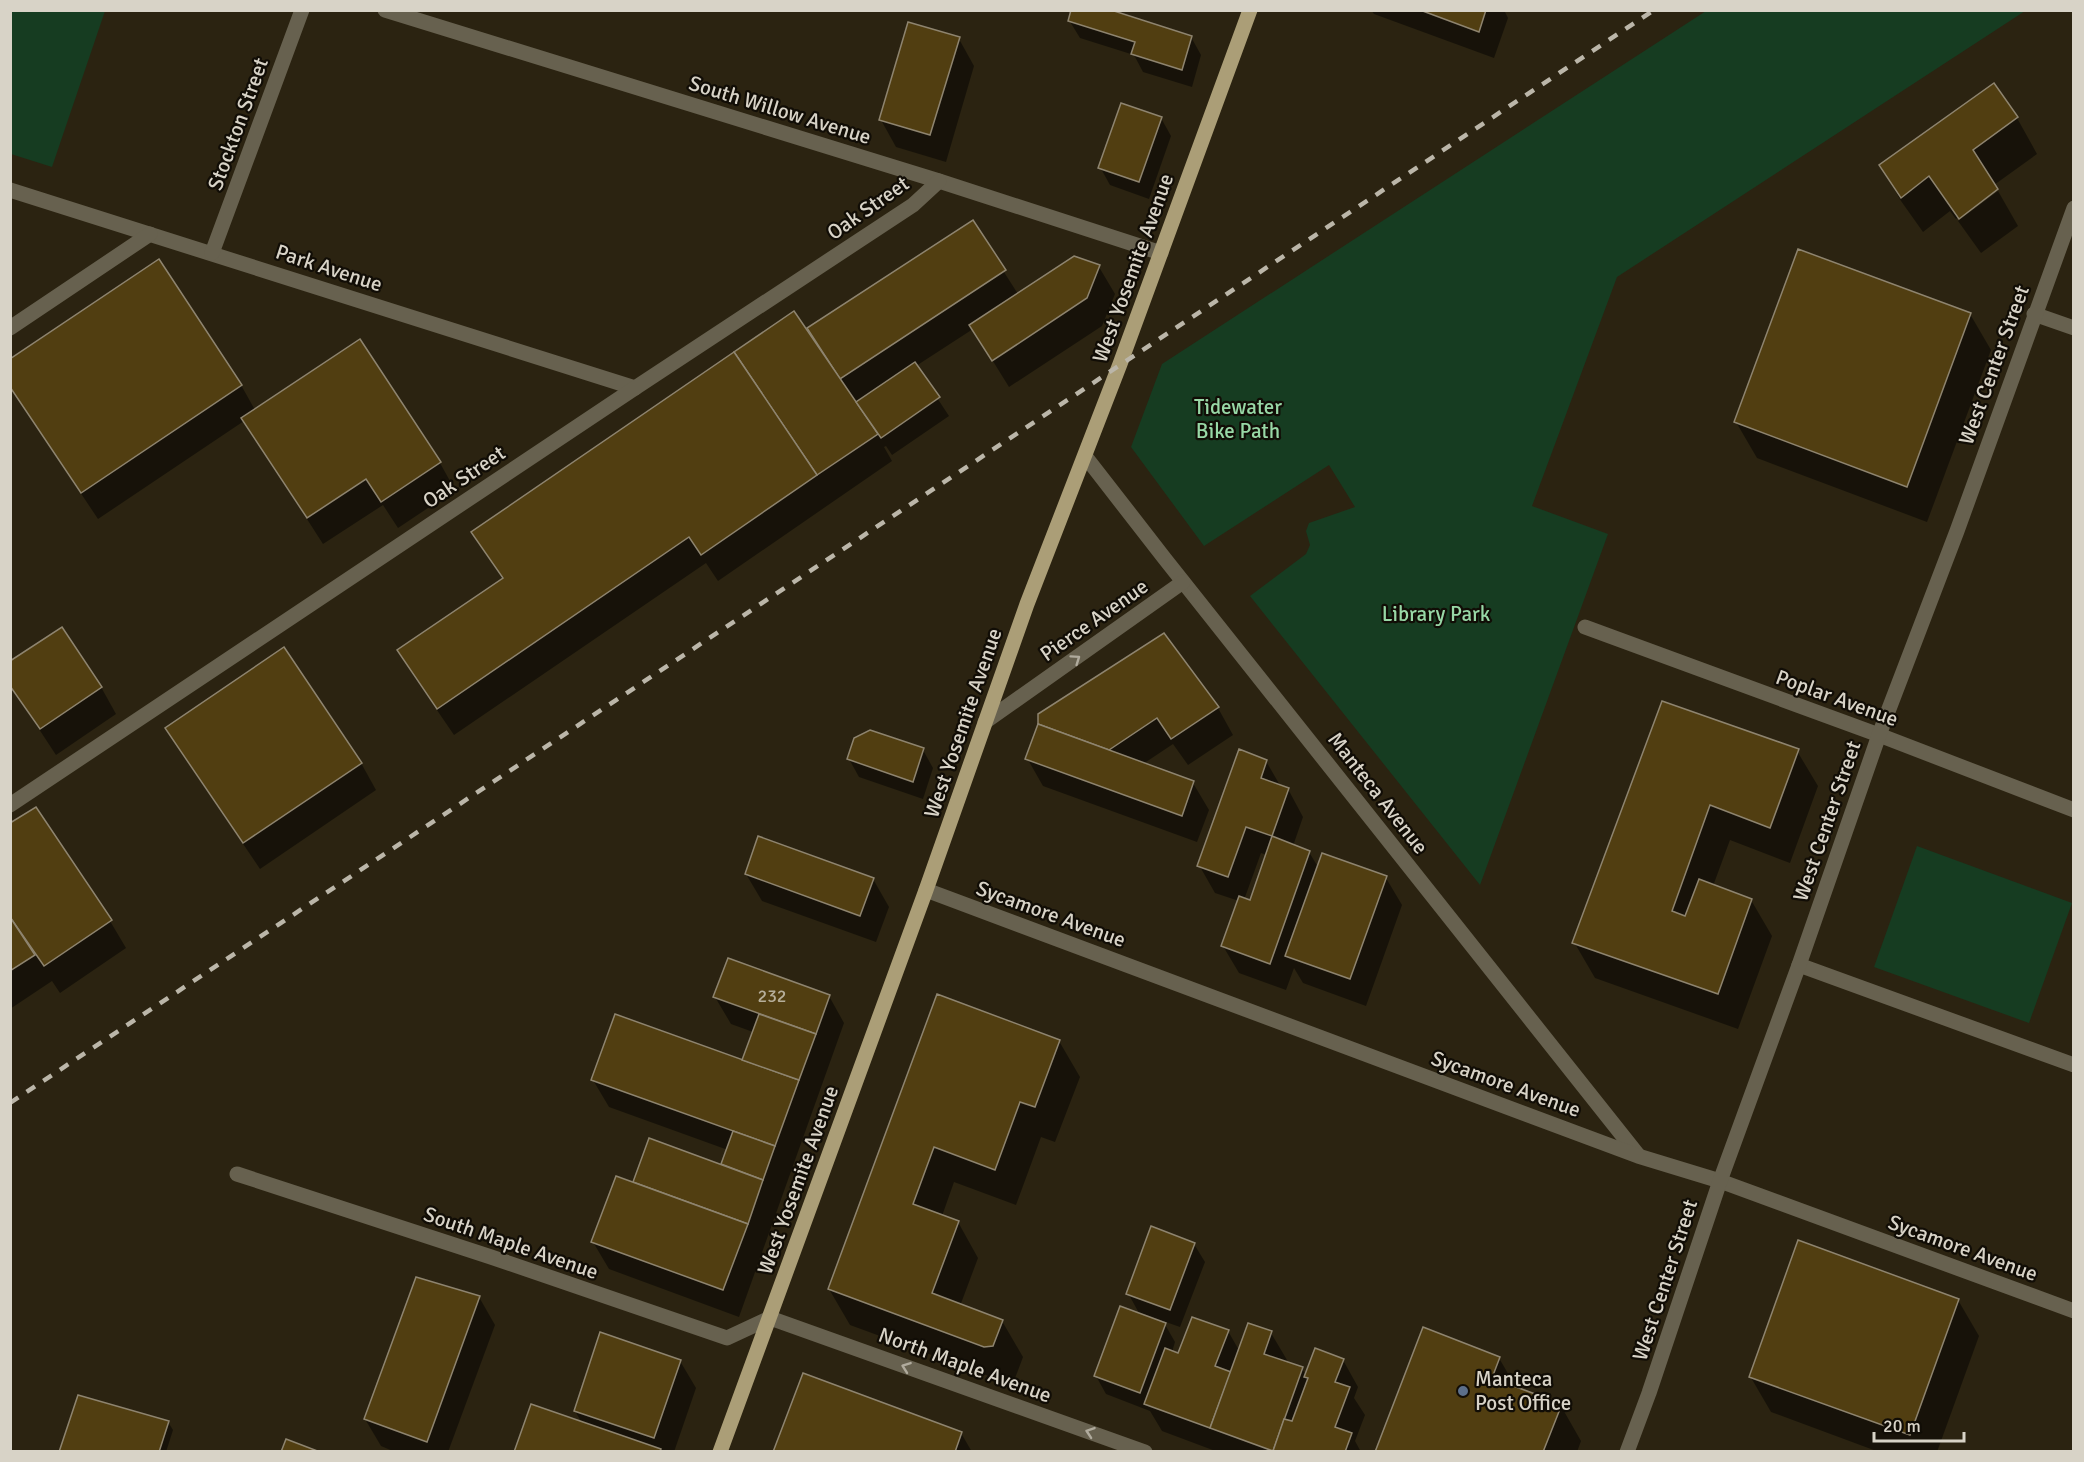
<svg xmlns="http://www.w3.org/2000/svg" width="2084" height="1462" font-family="Signika,sans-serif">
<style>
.green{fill:#163c21}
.shadow{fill:#0007;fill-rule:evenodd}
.building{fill:#513e11;stroke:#8e846f;stroke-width:1.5}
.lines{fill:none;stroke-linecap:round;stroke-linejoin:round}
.minor{stroke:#67614f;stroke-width:15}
.major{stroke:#ab9e77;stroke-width:15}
.rail{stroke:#bbb6a9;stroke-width:4.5;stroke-dasharray:10 10;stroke-linecap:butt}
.oneway{stroke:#b0ab9d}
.service-dot{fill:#5c6f8a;stroke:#110d06;stroke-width:2}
.labels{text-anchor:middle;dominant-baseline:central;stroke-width:4.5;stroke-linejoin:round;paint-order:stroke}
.number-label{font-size:18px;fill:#b6ae9a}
.street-label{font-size:21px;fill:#d8d3c7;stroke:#110d06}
.park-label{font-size:21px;fill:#98d8a6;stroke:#110d06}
.poi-label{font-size:21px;fill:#d8d3c7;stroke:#110d06;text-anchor:start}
</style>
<rect width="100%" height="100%" fill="#2b2311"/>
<g class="green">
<polygon points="10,11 105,11 52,167 11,154"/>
<polygon points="1706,11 2025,11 1617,277 1532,506 1608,534 1480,885 1250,596 1306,554 1310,545 1306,531 1309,523 1355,507 1329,465 1204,546 1131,447 1162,364"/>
<polygon points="1917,846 2072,903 2029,1023 1874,967"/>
</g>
<g class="shadow">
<polygon points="1371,10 1504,10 1508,18 1494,58 1374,14"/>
<polygon points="1069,20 1191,37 1201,55 1192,87 1143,72 1134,55 1080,38"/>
<polygon points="959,39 974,66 946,162 896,147 881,120"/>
<polygon points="1994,86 2017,118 2037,154 1994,185 1996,189 1956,219 1950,211 1923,232 1901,201 1881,166"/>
<polygon points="1161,118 1171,136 1149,199 1110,185 1100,167"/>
<polygon points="1998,191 2018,226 1981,253 1958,221"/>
<polygon points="972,222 1018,294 1099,267 1115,294 1102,326 1009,387 973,329 916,366 949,416 892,455 886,446 884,447 892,461 718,581 706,563 454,735 415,678 399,651 503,580 473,532 807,330"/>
<polygon points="1970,314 1991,350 1927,522 1757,458 1736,422"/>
<polygon points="359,341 440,463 455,490 398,528 383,505 323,544 244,421 98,519 10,387 241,385 255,410"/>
<polygon points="1164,635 1218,708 1233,735 1188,765 1173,744 1143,764 1193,783 1209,810 1197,842 1043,786 1027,758"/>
<polygon points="10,685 101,687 116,714 56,755"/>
<polygon points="1663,703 1797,751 1818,786 1790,863 1730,840 1713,886 1751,900 1772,936 1738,1029 1595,978 1574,942"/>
<polygon points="167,728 361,763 376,790 260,869 183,755"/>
<polygon points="923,750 933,768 923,799 859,777 849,759"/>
<path d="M1266,761L1281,787L1288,789L1303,817L1293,846L1309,852L1318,867L1386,878L1402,905L1366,1006L1303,983L1294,968L1286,990L1239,973L1223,946L1239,901L1215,893L1199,865ZM1261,853L1267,855L1251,902L1244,900Z"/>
<polygon points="10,825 110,921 126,948 60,993 52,981 10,1009"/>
<polygon points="746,874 873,879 889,907 876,942 762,901"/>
<polygon points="829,996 844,1023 739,1317 609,1269 593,1242 634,1184 650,1140 722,1166 728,1150 609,1107 593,1080 743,1061 753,1032 731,1024 715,997"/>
<polygon points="938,996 1059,1041 1080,1077 1055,1142 1041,1137 1016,1205 954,1182 942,1216 958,1222 978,1258 960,1306 1002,1321 1023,1357 1014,1381 1005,1382 850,1325 829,1289"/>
<polygon points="1194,1244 1205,1262 1180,1327 1163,1321 1175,1342 1172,1352 1179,1355 1228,1331 1240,1352 1271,1333 1287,1360 1286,1363 1302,1368 1306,1376 1343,1360 1358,1387 1354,1398 1365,1415 1355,1441 1361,1452 1218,1452 1162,1431 1150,1411 1106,1394 1096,1376 1140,1315 1128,1293"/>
<polygon points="479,1297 495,1325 448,1452 395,1452 381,1446 365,1419"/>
<polygon points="1958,1300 1979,1336 1937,1452 1879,1452 1771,1412 1750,1376"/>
<polygon points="1499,1358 1517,1389 1561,1406 1581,1441 1577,1452 1377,1452"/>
<polygon points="680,1361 696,1388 674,1452 516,1452 582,1423 575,1411"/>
<polygon points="168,1422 173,1430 166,1452 61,1452"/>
<polygon points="961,1433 972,1452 775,1452"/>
</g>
<g class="building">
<polygon points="1071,10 1111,10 1192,36 1182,70 1131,54 1135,42 1068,21"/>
<polygon points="1420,10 1486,10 1479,32"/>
<polygon points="908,22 960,37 930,135 879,120"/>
<polygon points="1994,83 2018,117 1973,150 1998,189 1959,219 1929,176 1901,198 1879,165"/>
<polygon points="1121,103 1162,117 1139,182 1098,168"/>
<polygon points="973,220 1006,270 840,379 807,328"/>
<polygon points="1798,249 1971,313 1907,487 1734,422"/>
<polygon points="1074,256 1100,265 1087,298 992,361 969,325"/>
<polygon points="159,259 242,385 81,493 10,387 10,359"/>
<polygon points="794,311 878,434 817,475 734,352"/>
<polygon points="360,339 441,462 381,502 366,479 307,518 241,418"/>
<polygon points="734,352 817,475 701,555 689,537 437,709 397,650 503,578 471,532"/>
<polygon points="915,362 940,397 881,438 856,402"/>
<polygon points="62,627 102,687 40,729 10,686 10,661"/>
<polygon points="1164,633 1219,707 1171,739 1157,718 1109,750 1038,724 1038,714"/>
<polygon points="284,647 362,763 243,843 165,728"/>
<polygon points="1662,701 1799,749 1770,828 1710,805 1672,911 1685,916 1699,879 1752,899 1718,994 1572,943"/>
<polygon points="1038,724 1194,781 1182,816 1025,759"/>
<polygon points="870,730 924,748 913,782 847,759 854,738"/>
<polygon points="1239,749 1267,760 1261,778 1289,788 1272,836 1246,827 1228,877 1197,866"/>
<polygon points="36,807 112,920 44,966 10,917 10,823"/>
<polygon points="758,836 874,878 860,916 745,874"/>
<polygon points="1272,836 1310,851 1270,964 1221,946 1239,896 1250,900"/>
<polygon points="1322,853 1387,876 1350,979 1285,956"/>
<polygon points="10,917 35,955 10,971"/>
<polygon points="728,958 830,995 816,1034 713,997"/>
<polygon points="937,994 1060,1040 1035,1107 1020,1102 995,1170 934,1147 913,1204 959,1221 932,1293 1003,1320 993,1346 984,1347 828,1289"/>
<polygon points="615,1014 799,1080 775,1146 591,1080"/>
<polygon points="759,1014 816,1034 799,1080 742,1060"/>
<polygon points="733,1131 775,1146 763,1180 721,1164"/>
<polygon points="649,1138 763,1180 748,1224 633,1182"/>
<polygon points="616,1176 748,1224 723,1290 591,1242"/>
<polygon points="1151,1226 1195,1243 1170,1310 1126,1294"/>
<polygon points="1798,1240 1959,1299 1910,1435 1749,1377"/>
<polygon points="416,1277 480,1296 427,1442 364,1419"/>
<polygon points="1120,1306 1166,1323 1140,1393 1094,1376"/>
<polygon points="1192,1317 1229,1330 1215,1366 1231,1372 1210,1428 1144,1404 1165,1348 1178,1353"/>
<polygon points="1248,1323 1272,1331 1264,1354 1303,1367 1273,1451 1210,1428"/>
<polygon points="1423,1327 1500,1357 1492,1378 1562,1404 1543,1452 1375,1452"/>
<polygon points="600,1332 681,1360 654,1438 574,1411"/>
<polygon points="1315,1348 1344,1359 1335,1382 1350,1387 1335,1427 1352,1433 1345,1452 1273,1451 1284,1419 1292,1421 1308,1378 1304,1377"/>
<polygon points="803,1373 962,1432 955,1452 773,1452"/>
<polygon points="78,1395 169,1421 159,1452 59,1452"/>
<polygon points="531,1404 661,1449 660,1452 514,1452"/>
<polygon points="286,1439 320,1452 281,1452"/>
</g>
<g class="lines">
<g class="minor">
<polyline points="385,10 939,181 1161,253"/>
<polyline points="10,190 635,388"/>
<polyline points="212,253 302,10"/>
<polyline points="2034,314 2074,328"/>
<polyline points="10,328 150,234"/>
<polyline points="1085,456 1165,559 1638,1155"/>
<polyline points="1585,627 1879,735 2074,810"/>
<polyline points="985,722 1183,582"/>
<polyline points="10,805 635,388 913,205 939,181"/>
<polyline points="926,890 1638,1156 1720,1181 2074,1311"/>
<polyline points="1799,965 2074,1065"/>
<polyline points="237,1174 491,1257 727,1338 770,1318 1145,1452"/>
<polyline points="1627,1452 1649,1393 1720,1181 1799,965 1879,735 1957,531 2074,208"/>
</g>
<polyline class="major" points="720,1452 926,890 1027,604 1120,364 1250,10"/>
<polyline class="rail" points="10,1103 1654,10"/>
</g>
<defs><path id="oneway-chevron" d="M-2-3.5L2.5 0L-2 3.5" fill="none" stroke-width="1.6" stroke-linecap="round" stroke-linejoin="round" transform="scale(1.5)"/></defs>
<g class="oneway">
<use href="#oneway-chevron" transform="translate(1076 659) rotate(-35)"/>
<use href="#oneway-chevron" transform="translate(906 1367) rotate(-160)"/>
<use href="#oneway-chevron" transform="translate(1090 1432) rotate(-161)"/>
</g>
<circle class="service-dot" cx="1463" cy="1391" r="6"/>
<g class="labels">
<g class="number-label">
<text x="772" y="996">232</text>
</g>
<g class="street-label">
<text transform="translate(780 110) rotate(17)">South Willow Avenue</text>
<text transform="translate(238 124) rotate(-70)">Stockton Street</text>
<text transform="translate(868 208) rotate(-35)">Oak Street</text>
<text transform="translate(329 268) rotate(18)">Park Avenue</text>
<text transform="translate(1133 268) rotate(-70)">West Yosemite Avenue</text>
<text transform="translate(1994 365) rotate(-70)">West Center Street</text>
<text transform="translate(464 477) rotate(-34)">Oak Street</text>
<text transform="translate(1094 620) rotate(-35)">Pierce Avenue</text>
<text transform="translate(1837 698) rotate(20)">Poplar Avenue</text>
<text transform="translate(963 723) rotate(-71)">West Yosemite Avenue</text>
<text transform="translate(1378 793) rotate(52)">Manteca Avenue</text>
<text transform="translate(1827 821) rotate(-71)">West Center Street</text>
<text transform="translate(1051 914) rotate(20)">Sycamore Avenue</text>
<text transform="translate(1506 1084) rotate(20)">Sycamore Avenue</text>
<text transform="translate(798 1180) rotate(-70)">West Yosemite Avenue</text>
<text transform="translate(511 1243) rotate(19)">South Maple Avenue</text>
<text transform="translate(1963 1248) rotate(20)">Sycamore Avenue</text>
<text transform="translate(1665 1280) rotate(-72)">West Center Street</text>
<text transform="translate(965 1365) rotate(20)">North Maple Avenue</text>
</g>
<g class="park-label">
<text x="1238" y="407">Tidewater<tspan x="1238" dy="24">Bike Path</tspan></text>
<text x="1436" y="614">Library Park</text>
</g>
<g class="poi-label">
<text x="1475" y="1379">Manteca<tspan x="1475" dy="24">Post Office</tspan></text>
</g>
</g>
<rect width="2084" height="1462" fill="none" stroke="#d8d3c7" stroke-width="24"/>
<path d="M1874 1432v9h90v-9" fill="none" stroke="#d8d3c7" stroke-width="3"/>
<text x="1883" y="1432" font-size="18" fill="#d8d3c7" stroke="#110d06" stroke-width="4.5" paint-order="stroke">20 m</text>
</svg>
